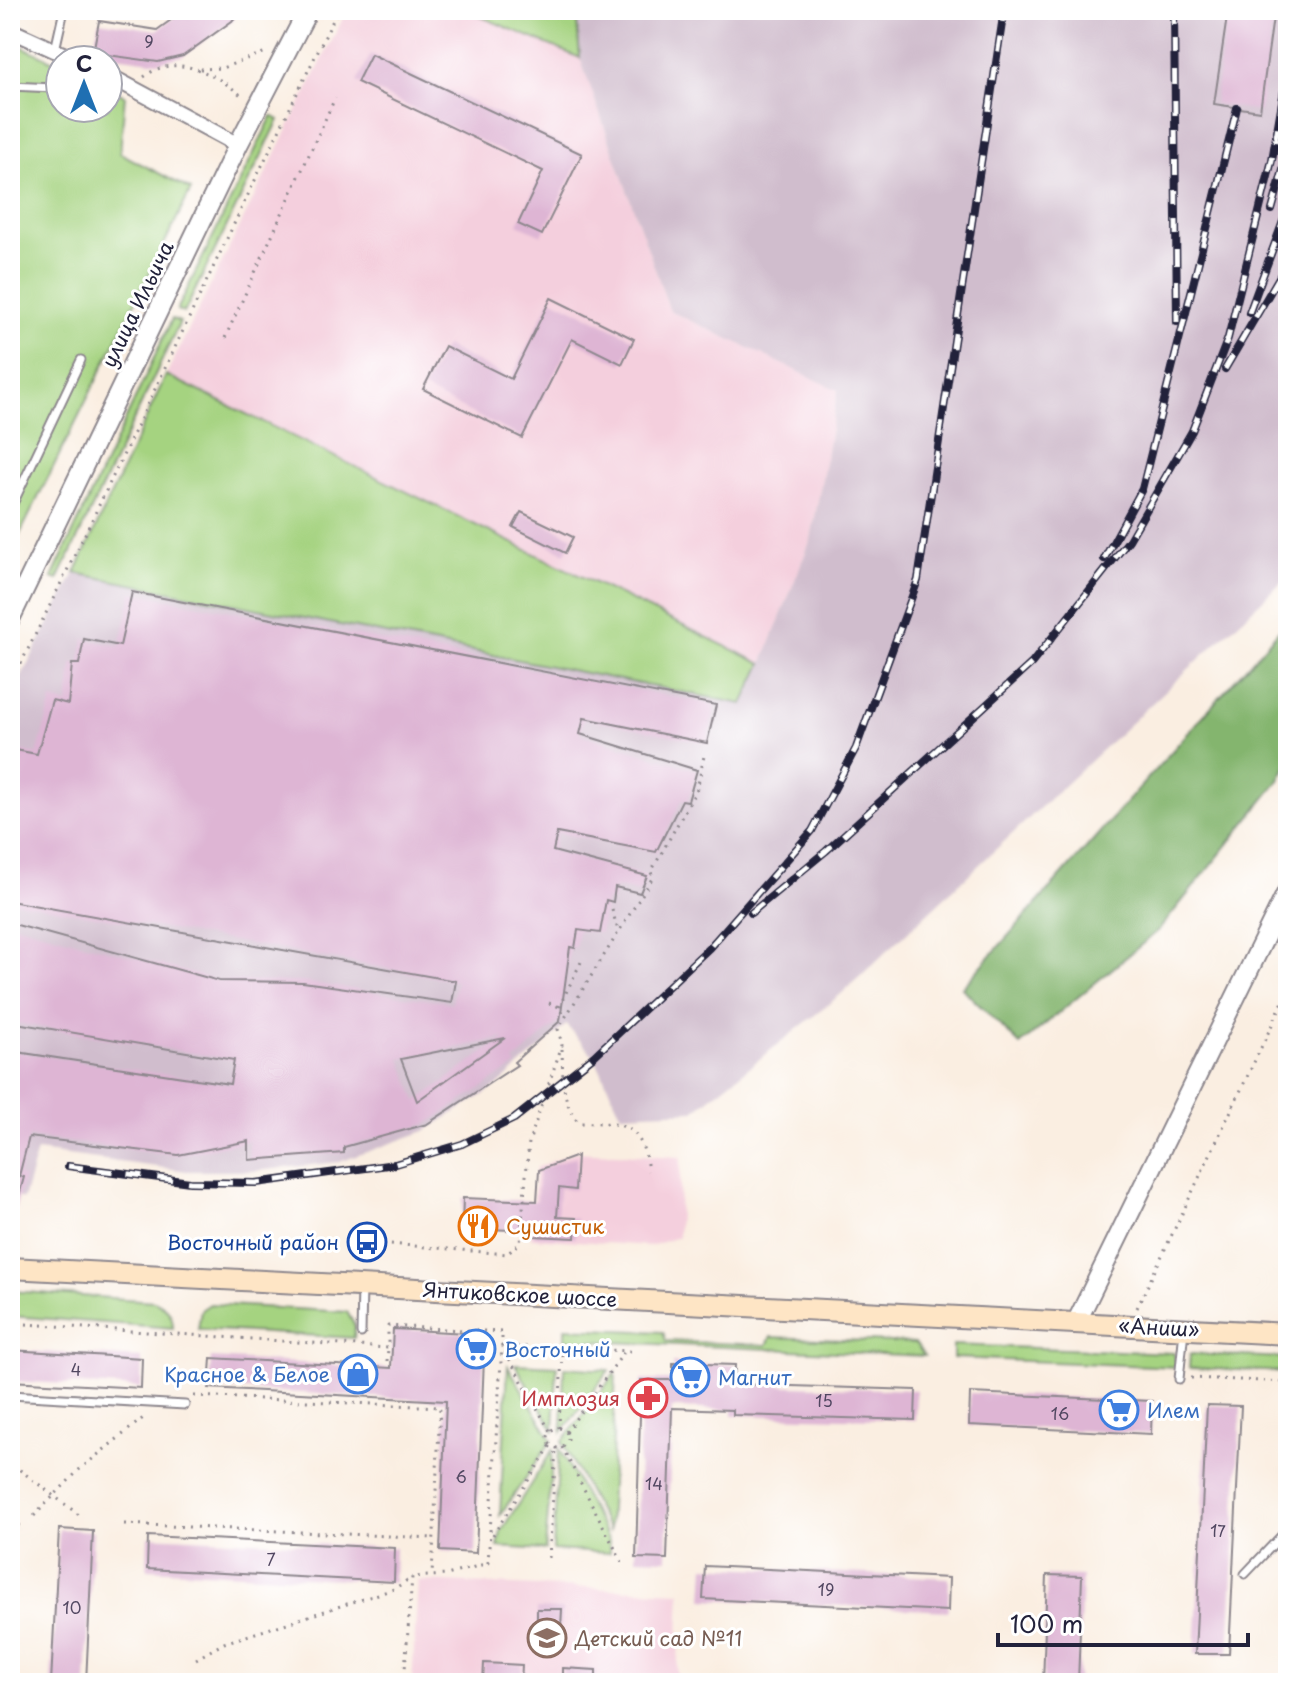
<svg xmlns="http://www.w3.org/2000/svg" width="1298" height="1693" font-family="'Playpen Sans',sans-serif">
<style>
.built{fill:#f4cfdd}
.industrial{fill:#d0bdcd}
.green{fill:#a5d380;stroke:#647a5e;stroke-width:2}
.forest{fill:#84b56e;stroke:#536c54;stroke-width:2}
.building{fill:#deb5d4;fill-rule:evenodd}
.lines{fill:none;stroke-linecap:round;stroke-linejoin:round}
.service-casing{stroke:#8e888e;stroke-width:11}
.minor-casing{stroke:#8e888e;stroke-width:18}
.tertiary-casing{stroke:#8e888e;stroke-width:22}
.secondary-casing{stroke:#8e888e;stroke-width:24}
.path{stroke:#8e888e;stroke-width:3;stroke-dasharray:2 6;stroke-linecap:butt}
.service{stroke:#fff;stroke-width:7}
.minor{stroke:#fff;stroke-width:14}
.tertiary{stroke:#fff;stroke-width:18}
.secondary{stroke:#fee5c5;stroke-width:20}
.rail-casing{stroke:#22223b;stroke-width:8}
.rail{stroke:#fff;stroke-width:5;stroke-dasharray:15;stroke-linecap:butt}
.labels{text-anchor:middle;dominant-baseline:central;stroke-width:6;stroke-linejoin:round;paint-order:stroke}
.number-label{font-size:16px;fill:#514761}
.street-label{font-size:20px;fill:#22223b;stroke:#fff}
.food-label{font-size:20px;fill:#c56008;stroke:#fff;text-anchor:start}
.transit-label{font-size:20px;fill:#164399;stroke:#fff;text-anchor:end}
.shop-label{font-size:20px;fill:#366cbe;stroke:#fff;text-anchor:start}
.health-label{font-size:20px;fill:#be3a42;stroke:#fff;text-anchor:end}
.education-label{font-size:20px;fill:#785e54;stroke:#fff;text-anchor:start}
</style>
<rect width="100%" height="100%" fill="#fff"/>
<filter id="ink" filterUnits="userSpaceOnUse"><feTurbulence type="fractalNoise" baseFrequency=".0125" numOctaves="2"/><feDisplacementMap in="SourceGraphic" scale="16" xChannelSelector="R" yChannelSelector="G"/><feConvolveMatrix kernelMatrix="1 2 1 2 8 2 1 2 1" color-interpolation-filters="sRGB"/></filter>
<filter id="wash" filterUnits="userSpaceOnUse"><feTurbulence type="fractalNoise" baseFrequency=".006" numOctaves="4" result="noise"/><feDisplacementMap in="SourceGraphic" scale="32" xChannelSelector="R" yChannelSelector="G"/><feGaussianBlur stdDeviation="1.8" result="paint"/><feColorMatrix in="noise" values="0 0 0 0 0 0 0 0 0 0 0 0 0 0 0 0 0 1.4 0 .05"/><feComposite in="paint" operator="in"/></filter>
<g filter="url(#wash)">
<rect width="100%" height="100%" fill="#faeee1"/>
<g class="built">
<polygon points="347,10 465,10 580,58 670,311 838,389 811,539 762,664 166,375"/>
<polygon points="574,1152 681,1157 678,1237 650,1246 531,1238 536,1168"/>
<polygon points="418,1581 681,1592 677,1683 412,1683"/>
</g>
<polygon class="industrial" points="576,10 1288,10 1288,576 840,995 694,1111 621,1114 594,1056 566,1025 496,1087 425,1131 339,1162 255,1171 187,1171 37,1151 23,1199 10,1195 10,698 75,573 743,703 762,664 811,539 838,390 670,311 580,58"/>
<g class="green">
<polygon points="465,10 576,10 580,58"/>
<polygon points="10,41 60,64 60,108 108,108 108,87 125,95 120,153 191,190 10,554"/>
<polygon points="272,116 279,120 184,313 177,310"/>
<polygon points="172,319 180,322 58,580 52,578"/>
<polygon points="166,375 762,664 743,704 75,573"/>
<path d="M10,1291L154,1301C167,1307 173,1313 173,1328L10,1316Z"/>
<polygon points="210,1304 347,1312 355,1326 354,1338 198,1329 201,1310"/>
<polygon points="565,1328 663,1332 666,1341 767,1345 771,1337 915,1343 924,1356 565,1340"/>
<polygon points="953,1345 1174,1353 1177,1367 953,1358"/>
<polygon points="1190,1354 1288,1358 1288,1372 1189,1368"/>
<polygon points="515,1364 557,1366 554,1430"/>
<polygon points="508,1366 552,1440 500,1515"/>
<polygon points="564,1367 609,1370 562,1432"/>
<polygon points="616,1372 609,1531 562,1442"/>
<polygon points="559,1448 609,1541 609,1553 553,1550"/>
<polygon points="553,1449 545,1550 498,1547 501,1531"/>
</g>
<polygon class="forest" points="1288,620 1288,763 1278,782 1159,930 1020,1045 962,988"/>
<g id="blocks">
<g class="building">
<polygon points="185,10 241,10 232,21 183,56 158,62 93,53 99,21 157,30"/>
<polygon points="1228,10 1274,10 1260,111 1214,104"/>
<polygon points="371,54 582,154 542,235 518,224 543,171 357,82"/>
<polygon points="551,298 634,339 622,364 572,339 522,438 423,389 445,346 511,379"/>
<polygon points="521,512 573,537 565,553 513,527"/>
<path d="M132,592L716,705L707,743L584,718L580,734L697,770L688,801L682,800L656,852L557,833L553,851L647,876L640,893L615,887L613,902L606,900L600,933L578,930L575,948L570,947L560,1021L514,1062L517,1065L427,1124L344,1147V1153L249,1160V1141L178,1155L29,1137L19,1176L24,1177L14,1214H10V1051L230,1084L234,1060L10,1022V923L219,981L303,982L452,1003L456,981L10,901V749L37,754L52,700L68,704L72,664H79L84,639L120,646ZM505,1038L417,1101L401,1059Z"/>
<polygon points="577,1156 575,1190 559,1188 557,1217 576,1218 575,1238 534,1236 535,1231 462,1228 463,1198 537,1201 539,1170"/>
<polygon points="393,1329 485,1334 476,1553 440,1551 446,1401 209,1388 211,1358 391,1368"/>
<polygon points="10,1350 142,1358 141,1388 10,1381"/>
<polygon points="673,1363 735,1365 734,1384 916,1390 915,1420 733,1415 733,1410 672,1408 667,1559 636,1558 641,1380 673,1380"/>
<polygon points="970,1393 1152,1401 1151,1434 969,1425"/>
<polygon points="1207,1405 1241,1406 1229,1654 1195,1654"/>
<polygon points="59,1529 93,1531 86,1683 51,1683"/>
<polygon points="148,1536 395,1548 394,1582 147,1569"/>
<polygon points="705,1566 949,1578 948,1611 703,1599"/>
<polygon points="1047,1575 1082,1576 1078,1683 1043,1683"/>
<polygon points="537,1609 562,1609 561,1628 537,1627"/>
<polygon points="484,1663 522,1665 521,1683 483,1683"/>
<polygon points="563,1668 596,1670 596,1683 563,1683"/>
</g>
</g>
</g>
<g filter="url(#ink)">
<use href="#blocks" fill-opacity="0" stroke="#8e888e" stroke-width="2"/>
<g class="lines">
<defs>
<g id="service">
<polyline points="55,50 64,10"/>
<polyline points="10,86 54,88"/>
<polyline points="10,510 81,360"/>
<polyline points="361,1333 362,1287"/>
<polyline points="1179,1379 1184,1330"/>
<polyline points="10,1395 185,1405"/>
<polyline points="1245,1574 1288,1529"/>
</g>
<g id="minor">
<polyline points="10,30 76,60"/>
<polyline points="108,75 238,145"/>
</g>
<g id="tertiary">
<polyline points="10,619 238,145 308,10"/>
<polyline points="1076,1323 1288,890"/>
</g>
<polyline id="secondary" points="10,1268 1288,1334"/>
</defs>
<use href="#service" class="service-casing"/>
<use href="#minor" class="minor-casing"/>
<use href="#tertiary" class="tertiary-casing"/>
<use href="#secondary" class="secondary-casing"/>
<g class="path">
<polyline points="200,69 222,68 266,52"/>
<path d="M144,77C176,51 219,75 244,98"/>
<polyline points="225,338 335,98"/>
<path d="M10,685C123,462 227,234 338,10"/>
<polyline points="612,910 618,930"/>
<polyline points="549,1003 559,1007 564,1019"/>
<polyline points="559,1007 582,960"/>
<path d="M562,1049C563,1076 561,1102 579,1123C624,1122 642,1123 648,1171"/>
<polyline points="367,1242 507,1254 520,1243 529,1142 562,1045 558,1029 653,877 651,872 697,789 704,756"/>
<polyline points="1137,1308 1288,991"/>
<polyline points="10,1323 388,1348 388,1326 502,1332 502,1346 550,1431"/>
<polyline points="387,1361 388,1348"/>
<polyline points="1191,1378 1288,1382"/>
<polyline points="194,1396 440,1407 432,1575"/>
<circle cx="558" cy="1438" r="10"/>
<polyline points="559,1428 562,1349"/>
<polyline points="566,1432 625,1351"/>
<polyline points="562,1447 622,1562"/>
<polyline points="10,1457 20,1470 83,1518"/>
<polyline points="34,1516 80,1469 147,1415"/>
<polyline points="10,1524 24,1525"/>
<polyline points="124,1524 434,1538"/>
<polyline points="493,1535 551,1445"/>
<polyline points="549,1558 556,1448"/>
<polyline points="196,1659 224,1643 394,1589 412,1577"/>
<polyline points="404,1683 412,1577 447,1575 488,1563 502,1346 632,1351"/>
</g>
<use href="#service" class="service"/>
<use href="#minor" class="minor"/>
<use href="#tertiary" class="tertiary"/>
<use href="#secondary" class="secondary"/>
<defs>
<g id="rail">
<polyline points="1174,10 1177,322"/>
<polyline points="1272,210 1288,152"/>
<polyline points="1249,313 1288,208"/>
<polyline points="1225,369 1288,262"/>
<polyline points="1104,559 1142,489 1237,108"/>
<polyline points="751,913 826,851 1032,663 1129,540 1192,431 1228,338 1272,160 1288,67"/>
<polyline points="68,1166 190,1182 256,1183 395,1164 462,1144 514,1119 594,1056 709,948 812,831 856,748 918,580 1004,10"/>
</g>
</defs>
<use href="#rail" class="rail-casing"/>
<use href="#rail" class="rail"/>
</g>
</g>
<defs>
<symbol id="restaurant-ring" viewBox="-11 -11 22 22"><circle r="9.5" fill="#fff" stroke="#e8710a" stroke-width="1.5"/><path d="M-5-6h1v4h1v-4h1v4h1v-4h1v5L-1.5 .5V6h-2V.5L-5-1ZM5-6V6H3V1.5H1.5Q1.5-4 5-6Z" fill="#e8710a"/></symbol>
<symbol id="bus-ring" viewBox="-11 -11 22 22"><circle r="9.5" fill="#fff" stroke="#1a4fb4" stroke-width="1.5"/><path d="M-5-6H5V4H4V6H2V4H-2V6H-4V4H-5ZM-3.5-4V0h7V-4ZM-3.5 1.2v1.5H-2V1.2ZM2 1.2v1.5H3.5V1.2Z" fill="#1a4fb4"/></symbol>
<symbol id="supermarket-ring" viewBox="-11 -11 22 22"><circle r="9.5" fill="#fff" stroke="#3f7fe0" stroke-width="1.5"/><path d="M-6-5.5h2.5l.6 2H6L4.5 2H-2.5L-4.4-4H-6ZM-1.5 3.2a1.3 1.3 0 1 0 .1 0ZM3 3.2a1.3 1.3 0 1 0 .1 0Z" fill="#3f7fe0"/></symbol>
<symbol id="shop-ring" viewBox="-11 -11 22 22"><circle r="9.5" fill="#fff" stroke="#3f7fe0" stroke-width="1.5"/><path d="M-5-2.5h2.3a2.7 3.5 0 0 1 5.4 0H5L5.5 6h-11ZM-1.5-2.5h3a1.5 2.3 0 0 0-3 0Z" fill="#3f7fe0"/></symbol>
<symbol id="pharmacy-ring" viewBox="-11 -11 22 22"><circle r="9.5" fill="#fff" stroke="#e0444e" stroke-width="1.5"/><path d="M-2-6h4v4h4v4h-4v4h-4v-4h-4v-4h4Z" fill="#e0444e"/></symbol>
<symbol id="school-ring" viewBox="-11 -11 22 22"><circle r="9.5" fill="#fff" stroke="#8d6e63" stroke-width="1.5"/><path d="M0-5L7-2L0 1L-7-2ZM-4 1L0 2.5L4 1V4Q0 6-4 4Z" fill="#8d6e63"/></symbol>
</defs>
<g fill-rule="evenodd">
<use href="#restaurant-ring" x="456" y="1204" width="44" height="44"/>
<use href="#bus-ring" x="345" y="1220" width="44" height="44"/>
<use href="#supermarket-ring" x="454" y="1327" width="44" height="44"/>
<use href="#shop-ring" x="336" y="1352" width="44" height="44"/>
<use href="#supermarket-ring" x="668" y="1355" width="44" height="44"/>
<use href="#pharmacy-ring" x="626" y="1376" width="44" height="44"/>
<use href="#supermarket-ring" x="1097" y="1388" width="44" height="44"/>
<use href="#school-ring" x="525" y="1616" width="44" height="44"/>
</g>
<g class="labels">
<g class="number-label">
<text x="149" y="41">9</text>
<text x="76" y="1369">4</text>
<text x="824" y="1400">15</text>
<text x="1060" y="1413">16</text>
<text x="461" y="1476">6</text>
<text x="654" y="1483">14</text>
<text x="1218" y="1530">17</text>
<text x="271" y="1559">7</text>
<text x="826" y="1589">19</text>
<text x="72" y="1607">10</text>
</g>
<g class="street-label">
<text transform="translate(137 304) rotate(-64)">улица Ильича</text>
<text transform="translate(520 1294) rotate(3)">Янтиковское шоссе</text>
<text transform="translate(1159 1327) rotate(3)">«Аниш»</text>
</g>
<g class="food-label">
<text x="506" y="1226">Сушистик</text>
</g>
<g class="transit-label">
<text x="339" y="1242">Восточный район</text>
</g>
<g class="shop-label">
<text x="504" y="1349">Восточный</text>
<text x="330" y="1374" text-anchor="end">Красное &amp; Белое</text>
<text x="718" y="1377">Магнит</text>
<text x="1147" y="1410">Илем</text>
</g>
<g class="health-label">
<text x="620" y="1398">Имплозия</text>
</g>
<g class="education-label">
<text x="575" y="1638">Детский сад №11</text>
</g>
</g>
<rect width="1298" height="1693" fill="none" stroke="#fff" stroke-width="40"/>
<g transform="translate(84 84)"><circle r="38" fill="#ffffff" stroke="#a7a7b1" stroke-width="2"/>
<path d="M0-6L14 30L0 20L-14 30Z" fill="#1f6fb2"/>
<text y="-12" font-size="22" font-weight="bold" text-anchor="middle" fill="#22223b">С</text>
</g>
<path d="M998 1633v12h250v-12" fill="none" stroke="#22223b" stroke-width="4"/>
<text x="1010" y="1633" font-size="24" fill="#22223b" stroke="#ffffff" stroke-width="6" paint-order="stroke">100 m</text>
</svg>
